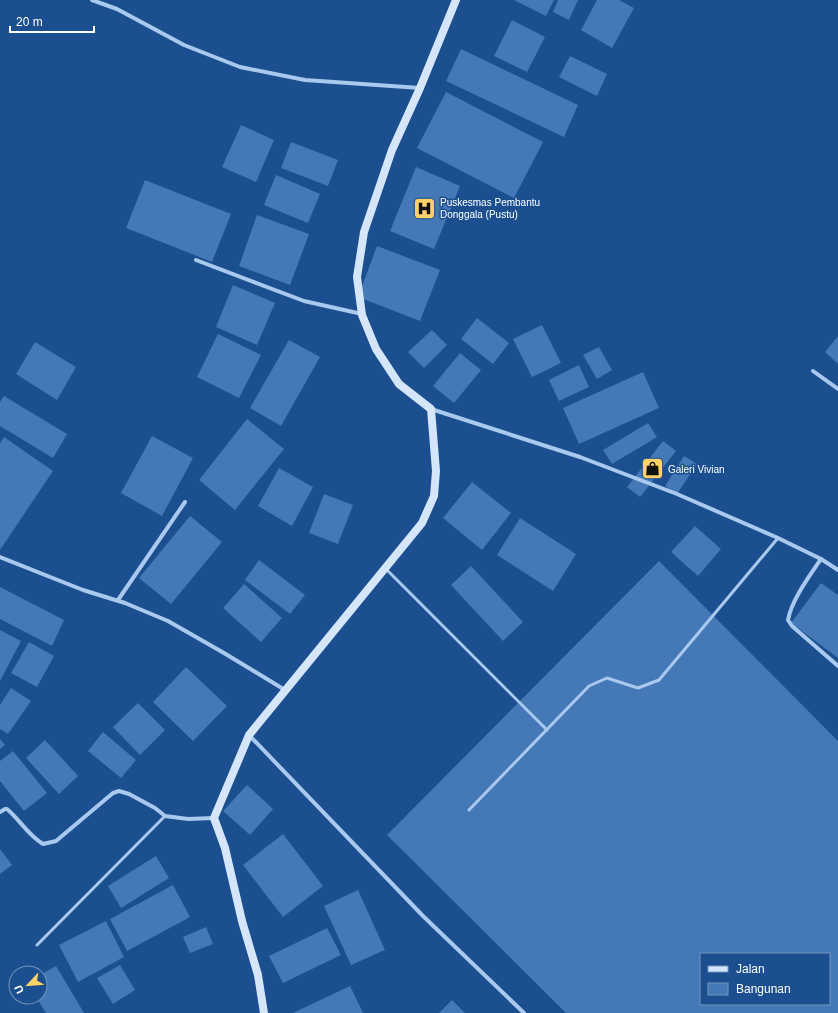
<svg xmlns="http://www.w3.org/2000/svg" width="838" height="1013" font-family="Helvetica,sans-serif">
<style>
.building{fill:#4478b7;fill-rule:evenodd}
.lines{fill:none;stroke-linecap:round;stroke-linejoin:round}
.lane{stroke:#a9c9ee;stroke-width:3}
.street{stroke:#a9c9ee;stroke-width:4}
.secondary{stroke:#d6e6fa;stroke-width:8}
.labels{text-anchor:middle;dominant-baseline:central;stroke-width:3;stroke-linejoin:round;paint-order:stroke}
.poi-label{font-size:10px;fill:#fff;stroke:#1b4f8f;text-anchor:start}
</style>
<rect width="100%" height="100%" fill="#1b4f8f"/>
<g class="building">
<polygon points="514,0 554,0 546,16"/>
<polygon points="558,0 578,0 569,20 553,12"/>
<polygon points="597,0 619,0 634,8 612,48 581,30"/>
<polygon points="512,20 545,37 527,72 494,56"/>
<polygon points="461,49 578,105 564,137 446,81"/>
<polygon points="570,56 607,74 597,96 559,77"/>
<polygon points="446,92 543,142 514,198 417,148"/>
<polygon points="241,125 274,140 256,182 222,167"/>
<polygon points="291,142 338,160 328,186 281,168"/>
<polygon points="416,167 460,186 434,249 390,231"/>
<polygon points="276,175 320,194 308,223 264,205"/>
<polygon points="145,180 231,214 212,262 126,228"/>
<polygon points="257,215 309,234 290,285 239,266"/>
<polygon points="377,246 440,270 420,321 358,297"/>
<polygon points="233,285 275,303 257,345 216,327"/>
<polygon points="477,318 509,343 493,364 461,339"/>
<polygon points="542,325 561,363 532,377 513,339"/>
<polygon points="432,330 447,345 424,368 408,352"/>
<polygon points="218,334 261,355 239,398 197,377"/>
<polygon points="838,336 838,364 825,352"/>
<polygon points="289,340 320,357 281,426 250,408"/>
<polygon points="35,342 76,367 57,400 16,374"/>
<polygon points="599,347 612,370 597,379 583,355"/>
<polygon points="460,353 481,370 454,403 433,386"/>
<polygon points="579,365 589,387 559,401 549,380"/>
<polygon points="643,372 659,408 579,444 563,408"/>
<polygon points="4,396 67,434 53,458 0,426 0,402"/>
<polygon points="247,419 284,449 235,510 199,480"/>
<polygon points="648,423 657,437 612,464 603,450"/>
<polygon points="152,436 193,458 162,516 121,493"/>
<polygon points="4,437 53,471 0,550 0,443"/>
<polygon points="663,441 676,451 640,497 627,487"/>
<polygon points="684,456 697,464 677,494 665,486"/>
<polygon points="279,468 313,487 292,526 258,506"/>
<polygon points="472,482 511,513 482,550 443,518"/>
<polygon points="324,494 353,505 338,544 309,533"/>
<polygon points="190,516 222,542 171,604 139,578"/>
<polygon points="520,518 576,554 553,591 497,555"/>
<polygon points="695,526 721,549 698,576 671,552"/>
<polygon points="259,560 305,595 290,614 245,580"/>
<path d="M659,561L838,741V1013H566L387,835ZM701,954H829V1004H701Z"/>
<polygon points="471,566 523,622 503,641 451,585"/>
<polygon points="821,583 838,595 838,658 791,623"/>
<polygon points="244,584 282,618 261,642 223,608"/>
<polygon points="0,587 64,620 52,646 0,619"/>
<polygon points="0,630 21,641 0,681"/>
<polygon points="29,642 54,656 37,687 11,673"/>
<polygon points="186,667 227,706 193,741 153,702"/>
<polygon points="11,688 31,701 8,734 0,729 0,705"/>
<polygon points="138,703 165,730 140,755 113,727"/>
<polygon points="103,732 136,760 121,778 88,751"/>
<polygon points="0,739 5,745 0,749"/>
<polygon points="45,740 78,776 59,794 26,758"/>
<polygon points="13,751 47,793 24,811 0,781 0,761"/>
<polygon points="247,785 273,809 250,835 223,811"/>
<polygon points="283,834 323,886 283,917 243,865"/>
<polygon points="0,849 12,865 0,874"/>
<polygon points="156,856 169,878 121,908 108,886"/>
<polygon points="173,885 190,917 127,951 110,919"/>
<polygon points="358,890 385,950 351,965 324,906"/>
<polygon points="106,921 124,957 78,982 59,945"/>
<polygon points="206,927 213,944 190,953 183,937"/>
<polygon points="327,928 341,955 283,983 269,956"/>
<polygon points="120,965 135,990 113,1004 97,978"/>
<polygon points="56,966 84,1013 46,1013 36,997 40,997 40,975"/>
<polygon points="350,986 363,1013 293,1013"/>
<polygon points="452,1000 465,1013 439,1013"/>
</g>
<g class="lines">
<g class="lane">
<polyline points="386,569 547,730"/>
<polyline points="469,810 589,686 607,678 638,688 659,680 778,538"/>
<polyline points="37,945 165,816"/>
</g>
<g class="street">
<polyline points="92,0 117,9 184,45 240,67 305,80 420,88"/>
<polyline points="196,260 304,301 362,314"/>
<polyline points="813,371 838,389"/>
<polyline points="431,409 580,457 677,494 778,538 821,559 838,570"/>
<polyline points="0,557 83,590 125,603 168,621 224,653 285,690"/>
<path d="M821,559C810,575 791,601 788,620L792,626L838,666"/>
<polyline points="118,600 185,502"/>
<polyline points="249,735 423,916 524,1013"/>
<path d="M0,812L5,809H7C20,820 28,835 43,844L56,841L113,793L119,791L129,794L155,808L165,816L188,819L214,818"/>
</g>
<polyline class="secondary" points="264,1013 258,975 242,921 225,848 214,818 249,735 422,523 434,496 436,471 431,409 399,384 376,349 362,315 357,277 364,232 392,150 420,88 456,0"/>
</g>
<defs>
<symbol id="hospital-square" viewBox="-11 -11 22 22"><rect x="-9" y="-9" width="18" height="18" rx="4" fill="#ffd166" stroke="#1b4f8f"/><path d="M-5-5h3v3.5h4V-5h3V5h-3V1.5h-4V5h-3Z" fill="#111"/></symbol>
<symbol id="shop-square" viewBox="-11 -11 22 22"><rect x="-9" y="-9" width="18" height="18" rx="4" fill="#ffd166" stroke="#1b4f8f"/><path d="M-5-2.5h2.3a2.7 3.5 0 0 1 5.4 0H5L5.5 6h-11ZM-1.5-2.5h3a1.5 2.3 0 0 0-3 0Z" fill="#111"/></symbol>
</defs>
<g fill-rule="evenodd">
<use href="#hospital-square" x="412" y="196" width="25" height="25"/>
<use href="#shop-square" x="640" y="456" width="25" height="25"/>
</g>
<g class="labels">
<g class="poi-label">
<text x="440" y="202">Puskesmas Pembantu<tspan x="440" dy="12">Donggala (Pustu)</tspan></text>
<text x="668" y="469">Galeri Vivian</text>
</g>
</g>
<rect x="700" y="953" width="130" height="52" fill="#1b4f8f" stroke="#7695bc"/>
<rect x="708" y="966" width="20" height="6" fill="#d6e6fa" stroke="#7695bc"/>
<text x="736" y="973" font-size="12" fill="#ffffff">Jalan</text>
<rect x="708" y="983" width="20" height="12" fill="#4478b7" stroke="#7695bc"/>
<text x="736" y="993" font-size="12" fill="#ffffff">Bangunan</text>
<g transform="translate(28 985) rotate(244)"><circle r="19" fill="#1b4f8f" stroke="#7695bc"/>
<path d="M0-3L7 15L0 10L-7 15Z" fill="#ffd166"/>
<text y="-6" font-size="11" font-weight="bold" text-anchor="middle" fill="#ffffff">U</text>
</g>
<path d="M10 26v6h84v-6" fill="none" stroke="#ffffff" stroke-width="2"/>
<text x="16" y="26" font-size="12" fill="#ffffff" stroke="#1b4f8f" stroke-width="3" paint-order="stroke">20 m</text>
</svg>
